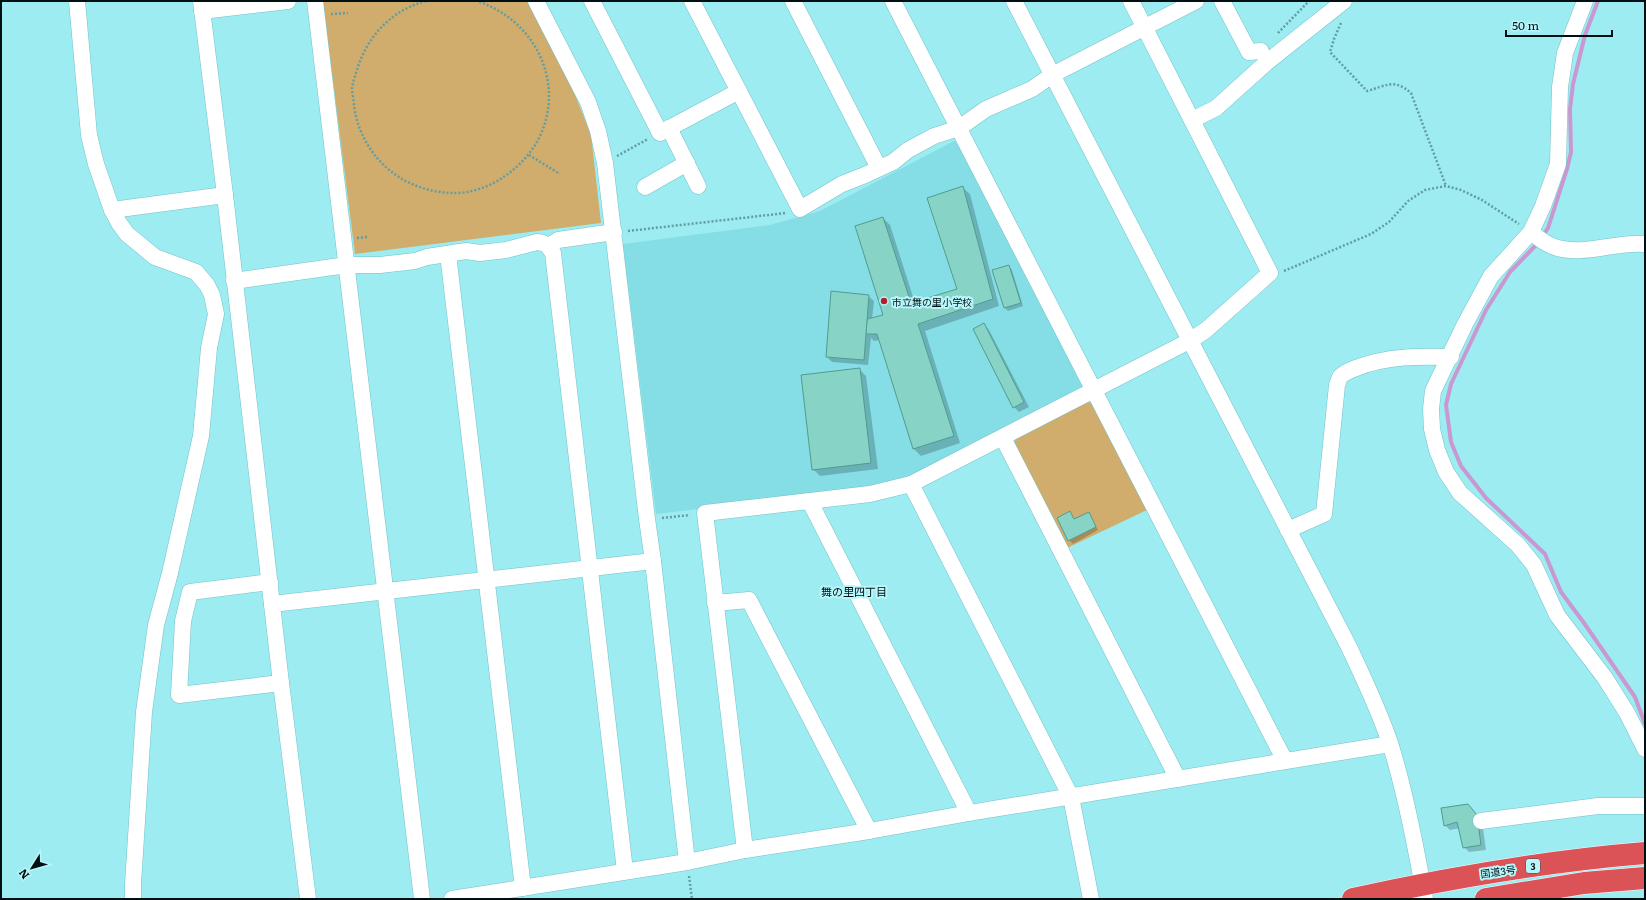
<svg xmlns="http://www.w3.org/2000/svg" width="1646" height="900" font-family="Literata,'Noto Sans JP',serif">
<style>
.built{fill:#85dee5}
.green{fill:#d0ad6d}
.shadow{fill:#0003}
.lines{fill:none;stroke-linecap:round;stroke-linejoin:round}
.stream{stroke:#c998d0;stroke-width:4}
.building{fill:#87d4c6;stroke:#509c90}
.minor-casing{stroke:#73c2c9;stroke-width:17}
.highway-casing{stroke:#fff;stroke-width:23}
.path{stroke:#649da1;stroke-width:2.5;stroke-dasharray:2 2;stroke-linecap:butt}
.minor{stroke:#fff;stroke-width:16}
.highway{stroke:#dc5357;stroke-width:22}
.poi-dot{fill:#b11f2f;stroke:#b8f6fb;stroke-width:1.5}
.labels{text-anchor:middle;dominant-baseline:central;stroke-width:4;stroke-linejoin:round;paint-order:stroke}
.shield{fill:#b8f6fb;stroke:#375558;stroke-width:1}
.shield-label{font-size:9px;font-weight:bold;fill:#001012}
.poi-label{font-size:10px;fill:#001012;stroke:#b8f6fb;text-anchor:start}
.street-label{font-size:10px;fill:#001012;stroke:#b8f6fb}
.neighbourhood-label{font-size:11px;fill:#001012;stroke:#b8f6fb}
</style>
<rect width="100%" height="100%" fill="#9cecf2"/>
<polygon class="built" points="954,141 958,142 1084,384 1082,390 918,474 896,482 802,497 656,514 623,244 770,225 820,211"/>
<g class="green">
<polygon points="325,1 530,1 568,77 591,135 601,223 355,254 323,2"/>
<polygon points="1088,402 1094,404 1149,509 1067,548 1014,444 1015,439"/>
</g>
<g class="shadow">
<polygon points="963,188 970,194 999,306 925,331 960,443 921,456 914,449 880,340 874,341 871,338 868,365 832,362 827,357 868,296 874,301 872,319 885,316 883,218 890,225 915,303 958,290"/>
<polygon points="1009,266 1012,270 1023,306 1008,311 1005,308 994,271"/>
<polygon points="984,324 989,330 1029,407 1019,412 1014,407"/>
<polygon points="859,369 866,376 878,469 820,476 813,469"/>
<polygon points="1070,512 1075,520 1089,514 1098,530 1073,544 1069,540"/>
<polygon points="1468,805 1482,821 1486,850 1469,852 1464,847 1460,828 1450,830 1445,825"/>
</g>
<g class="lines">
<g class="stream">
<polyline points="1542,237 1548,228 1567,169 1571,152 1570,109 1573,84 1585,35 1598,1"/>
<polyline points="1538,243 1510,272 1486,310 1451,384 1446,405 1451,442 1461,466 1486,498 1545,554 1561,592 1584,623 1635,697 1645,724"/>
</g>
</g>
<g class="building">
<polygon points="963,186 993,299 918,324 954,436 913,449 877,334 866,334 867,319 883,315 855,226 883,217 911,303 957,289 927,198"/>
<polygon points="1009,265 1021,303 1004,308 992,270"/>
<polygon points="831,291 869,295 864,360 826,357"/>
<polygon points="984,323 1024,402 1013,408 973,329"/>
<polygon points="860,368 871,463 812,470 801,375"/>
<polygon points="1070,511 1074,519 1089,512 1096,527 1068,541 1057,518"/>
<polygon points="1468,804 1477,815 1481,845 1463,848 1457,822 1444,826 1441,808"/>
</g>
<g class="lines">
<defs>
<g id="minor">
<polyline points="77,1 89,135 96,164 112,210 119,223 127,234 155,257 196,272 207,285 212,295 216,314 209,348 201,436 170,573 156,625 144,712 133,884 133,899"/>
<polyline points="201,1 225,195 281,683 308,899"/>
<polyline points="315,1 422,899"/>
<polyline points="536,1 588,102 598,131 605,163 647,519 653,561 687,862"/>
<polyline points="592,1 660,133 739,91"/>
<polyline points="692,1 800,209 842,184 865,175 893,162 908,150 934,136 959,128 986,109 1032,89 1052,75 1196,1"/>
<polyline points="793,1 879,168"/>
<polyline points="893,1 1285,761"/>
<path d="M1014,1L1349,647C1364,679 1379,710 1390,743C1406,794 1416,847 1425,899"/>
<polyline points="1222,1 1249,52 1261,51"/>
<polyline points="1585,1 1565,53 1560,87 1558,164 1543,206 1531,232 1491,276 1465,324 1433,391 1431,409 1432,429 1437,450 1446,472 1460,493 1518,545 1534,565 1557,615 1605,678 1627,713 1645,749"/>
<polyline points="202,11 288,1"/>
<polyline points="1192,120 1216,108 1266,63 1344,1"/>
<polyline points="669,128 698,186"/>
<polyline points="645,187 687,163"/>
<polyline points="112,210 225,195"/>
<path d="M1531,232C1537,237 1544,243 1552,246C1582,258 1615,241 1645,244"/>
<polyline points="548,246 558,240 614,232"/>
<polyline points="448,254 523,888"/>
<polyline points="234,281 347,265 380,265 415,261 427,257 466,251 480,253 506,250 537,242 543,243 548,246 553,253 625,871"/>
<polyline points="1003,438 1178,779"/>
<polyline points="911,484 1071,797 1091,899"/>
<polyline points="810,502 969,813"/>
<path d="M1288,530L1324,514L1337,385C1338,383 1339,379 1340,377C1344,372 1351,370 1356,368C1387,356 1419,356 1451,357"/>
<polyline points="270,582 190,592 183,621 179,695 281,683"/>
<polyline points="715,603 749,600 869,831"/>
<polyline points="272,604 653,561"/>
<polyline points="1481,821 1598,806 1645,806"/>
<polyline points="745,850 705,513 870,494 911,484 1191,340 1206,330 1270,273 1131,1"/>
<polyline points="452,899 687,862 745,850 869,831 969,813 1390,744"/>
</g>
<g id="highway">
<path d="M1353,899C1449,878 1547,861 1645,853"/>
<polyline points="1486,899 1584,883 1645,878"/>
</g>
</defs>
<use href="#minor" class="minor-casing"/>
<use href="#highway" class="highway-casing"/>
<g class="path">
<path d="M426,1C392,10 367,36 357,70C355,76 353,82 352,88C352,93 354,100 354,106C361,155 400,191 451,193C469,194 490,187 505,176C576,127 557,28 477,1"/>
<polyline points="331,14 348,13"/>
<path d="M1341,23L1334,39L1330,52L1367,91C1386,86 1394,78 1411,93L1446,186"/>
<polyline points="1278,33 1309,1"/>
<polyline points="529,155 560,174"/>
<polyline points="617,156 648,139"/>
<polyline points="628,231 786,213"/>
<polyline points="357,238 368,237"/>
<polyline points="1284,271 1371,234 1389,222 1408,201 1425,190 1446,186 1461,190 1482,200 1519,224"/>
<polyline points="662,518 690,515"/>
<polyline points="689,876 692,899"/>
</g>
<use href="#minor" class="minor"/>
<use href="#highway" class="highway"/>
</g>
<circle class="poi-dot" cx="884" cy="301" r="4"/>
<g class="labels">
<rect class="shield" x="1526" y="859" width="14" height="14" rx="3"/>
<g class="shield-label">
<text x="1533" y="866">3</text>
</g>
<g class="poi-label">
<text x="892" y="301">市立舞の里小学校</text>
</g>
<g class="street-label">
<text transform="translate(1498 871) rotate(-8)">国道3号</text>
</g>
<g class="neighbourhood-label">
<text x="854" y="591">舞の里四丁目</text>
</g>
</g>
<rect width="1646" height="900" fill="none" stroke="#001012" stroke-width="4"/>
<g transform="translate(32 868) rotate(233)" stroke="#b8f6fb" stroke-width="3" paint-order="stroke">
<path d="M0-3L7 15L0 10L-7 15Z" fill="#001012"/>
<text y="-6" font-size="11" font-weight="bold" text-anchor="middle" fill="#001012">N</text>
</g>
<path d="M1506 30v6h106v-6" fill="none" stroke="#001012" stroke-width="2"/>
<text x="1512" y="30" font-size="12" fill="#001012" stroke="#b8f6fb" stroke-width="3" paint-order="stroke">50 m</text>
</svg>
